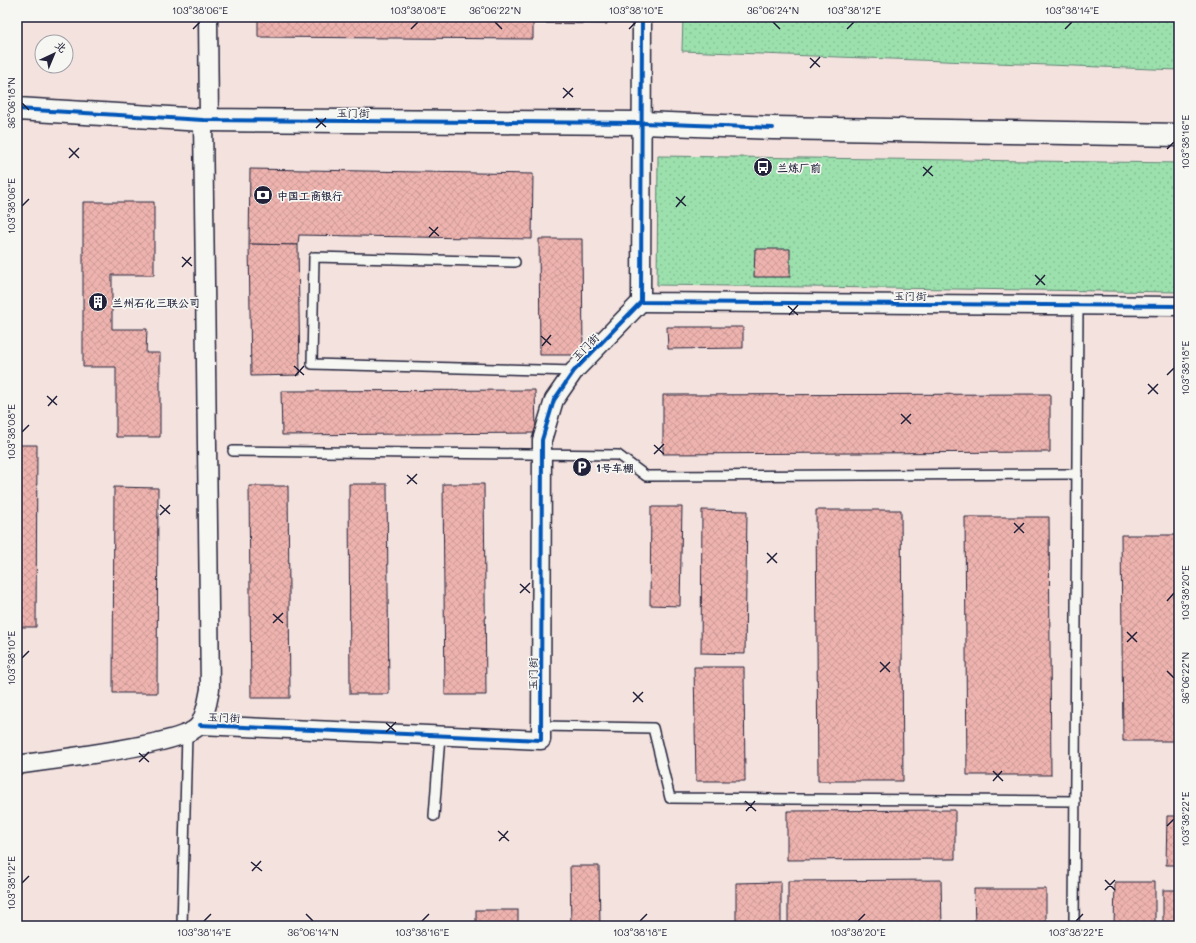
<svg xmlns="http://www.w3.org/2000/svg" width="1196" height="943" font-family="Mali,'LXGW WenKai TC',sans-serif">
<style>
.park{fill:url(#park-dots);stroke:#5f8274}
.building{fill:url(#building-cross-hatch);stroke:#22223b}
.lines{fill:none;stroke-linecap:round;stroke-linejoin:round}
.service-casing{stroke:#22223b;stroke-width:12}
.minor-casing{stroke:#22223b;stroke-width:21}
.tertiary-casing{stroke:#22223b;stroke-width:25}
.service{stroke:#f6f6f2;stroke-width:9}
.minor{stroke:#f6f6f2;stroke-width:18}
.tertiary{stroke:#f6f6f2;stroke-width:22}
.cycleway-casing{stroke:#f6f6f2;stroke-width:6}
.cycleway{stroke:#0057b8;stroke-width:4}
.ticks{fill:none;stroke:#22223b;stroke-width:1.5}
.labels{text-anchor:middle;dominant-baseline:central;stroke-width:3.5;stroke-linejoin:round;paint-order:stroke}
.street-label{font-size:11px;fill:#22223b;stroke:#f6f6f2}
.poi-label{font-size:11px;font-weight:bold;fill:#22223b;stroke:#f6f6f2;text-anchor:start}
.neatline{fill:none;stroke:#22223b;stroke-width:1.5}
.ticks-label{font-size:10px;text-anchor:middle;fill:#22223b}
</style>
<defs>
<pattern id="park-dots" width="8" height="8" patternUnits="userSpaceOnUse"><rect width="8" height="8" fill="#9ce1ad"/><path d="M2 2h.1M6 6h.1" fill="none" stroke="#86c196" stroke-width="1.8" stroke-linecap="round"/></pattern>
<pattern id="building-cross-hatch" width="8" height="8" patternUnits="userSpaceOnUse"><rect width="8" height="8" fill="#eeb3ae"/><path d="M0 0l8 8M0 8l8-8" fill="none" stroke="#cc9a97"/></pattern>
</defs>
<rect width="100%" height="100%" fill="#f4e2de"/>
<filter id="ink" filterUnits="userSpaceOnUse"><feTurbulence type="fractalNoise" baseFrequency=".025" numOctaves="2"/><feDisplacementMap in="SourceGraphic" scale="8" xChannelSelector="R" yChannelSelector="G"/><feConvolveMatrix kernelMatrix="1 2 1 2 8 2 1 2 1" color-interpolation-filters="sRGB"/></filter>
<g filter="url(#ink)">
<g class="park">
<polygon points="683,17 1179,17 1179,70 682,51"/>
<polygon points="658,156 1179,163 1179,292 657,285"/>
</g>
<g class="building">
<polygon points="258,17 607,17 607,24 533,23 533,39 258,37"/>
<polygon points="250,169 533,174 532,239 299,235 298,245 249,244"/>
<polygon points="83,202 154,202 154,275 112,275 112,329 147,329 146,353 160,353 160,437 116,437 116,367 83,367"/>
<polygon points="539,239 582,239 583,355 540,355"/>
<polygon points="249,244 298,245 300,375 251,376"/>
<polygon points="755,249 790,249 790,277 754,277"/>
<polygon points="667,327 743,327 743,348 668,349"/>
<polygon points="535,390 536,433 282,435 281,391"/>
<polygon points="1050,394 1050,452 663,454 663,395"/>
<polygon points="17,445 37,445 36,627 17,627"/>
<polygon points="349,484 387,484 389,694 350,694"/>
<polygon points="443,484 484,484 486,695 445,695"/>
<polygon points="249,486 288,486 290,698 251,698"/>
<polygon points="114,487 158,488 157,693 113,693"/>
<polygon points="651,507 682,507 680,606 650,605"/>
<polygon points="702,510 747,511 745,654 701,653"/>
<polygon points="816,510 901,510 903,781 818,781"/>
<polygon points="965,517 1049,517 1051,775 967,775"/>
<polygon points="1121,535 1179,535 1179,741 1123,741"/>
<polygon points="694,667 744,667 745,781 696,781"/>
<polygon points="955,810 955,859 787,860 787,811"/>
<polygon points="1167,816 1179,816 1179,865 1166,865"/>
<polygon points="570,866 599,866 600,926 571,926"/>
<polygon points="941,880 942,926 788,926 788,881"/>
<polygon points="781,882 781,926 736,926 736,883"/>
<polygon points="1115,882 1155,882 1155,926 1114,926"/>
<polygon points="974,889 1046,889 1046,926 975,926"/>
<rect x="1163" y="890" width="16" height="36"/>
<rect x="476" y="910" width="42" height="16"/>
</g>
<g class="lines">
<defs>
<g id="service">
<polyline points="515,262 314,257 312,364 574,371"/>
<polyline points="233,451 618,455 646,476 1077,474"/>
<polyline points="541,726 653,728 670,798 1075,801"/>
<polyline points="434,816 440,736"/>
<polyline points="182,926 187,734"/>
<polyline points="1074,926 1078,306"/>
</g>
<g id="minor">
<polyline points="208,17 209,120"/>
<polyline points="642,17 641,302 1179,306"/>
<polyline points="200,725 541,740 542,440 554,400 574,371 641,302"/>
<path d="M17,765C47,760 188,745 200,724C206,714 208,700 210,689L203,120"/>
</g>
<polyline id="tertiary" points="17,109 203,120 642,123 773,128 1179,135"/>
</defs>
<use href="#service" class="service-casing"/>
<use href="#minor" class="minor-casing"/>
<use href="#tertiary" class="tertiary-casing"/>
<use href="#service" class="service"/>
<use href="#minor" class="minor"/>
<use href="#tertiary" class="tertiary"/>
<defs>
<g id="cycleway">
<polyline points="642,17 641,302 1179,306"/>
<polyline points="17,109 203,120 642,123 773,128"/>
<polyline points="200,725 541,740 542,440 554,400 574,371 641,302"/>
</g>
</defs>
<use href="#cycleway" class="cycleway-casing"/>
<use href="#cycleway" class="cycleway"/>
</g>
</g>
<path class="ticks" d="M495,22L502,29M773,22L780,29M193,29L200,22M411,29L418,22M629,29L636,22M847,29L854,22M1065,29L1072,22M810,58L820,67M810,68L820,57M563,88L573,97M563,98L573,88M22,103L29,110M316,118L326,127M316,128L326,118M69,148L79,158M1167,149L1174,142M69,158L79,148M923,167L933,176M923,176L932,166M676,197L686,206M22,206L29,199M676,207L685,196M429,227L439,236M429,237L438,227M182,257L192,266M182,267L191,257M1035,275L1045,285M1036,285L1045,275M788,306L798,315M789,315L798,305M541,336L551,345M542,346L551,335M294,366L304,375M1167,375L1174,368M295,376L304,366M1148,384L1158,394M1148,394L1158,384M47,396L57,405M48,406L57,396M901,414L911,424M901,424L911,414M22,432L29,425M654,445L664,454M654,454L664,444M407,475L417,484M407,484L417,474M160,505L170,514M160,515L170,505M1014,523L1024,533M1014,533L1024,523M767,553L777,563M767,563L777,553M520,584L530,593M520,593L530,583M1167,601L1174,593M273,614L283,623M273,623L283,613M1127,632L1137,642M1127,642L1137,632M22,658L29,651M880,662L890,672M1167,671L1174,678M880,672L890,662M633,692L643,702M633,702L643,692M386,723L396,732M386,732L396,722M139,753L149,762M139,762L149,752M993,771L1003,781M993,781L1002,771M745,801L756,811M746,811L755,801M1167,826L1174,819M498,831L509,841M499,841L508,831M251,862L262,871M252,871L261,861M1105,880L1115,890M22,883L29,876M1105,890L1115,880M306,914L313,921M204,921L211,914M422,921L429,914M640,921L647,914M858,921L865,914M1076,921L1083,914"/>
<defs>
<symbol id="bus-disc" viewBox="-11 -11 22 22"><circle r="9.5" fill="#22223b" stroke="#f6f6f2"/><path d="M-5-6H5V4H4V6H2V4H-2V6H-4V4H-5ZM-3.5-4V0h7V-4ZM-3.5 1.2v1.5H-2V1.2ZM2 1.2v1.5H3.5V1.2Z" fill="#fff"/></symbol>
<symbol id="bank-disc" viewBox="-11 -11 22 22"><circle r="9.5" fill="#22223b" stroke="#f6f6f2"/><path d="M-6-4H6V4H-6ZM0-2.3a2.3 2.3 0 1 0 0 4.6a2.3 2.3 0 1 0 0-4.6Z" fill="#fff"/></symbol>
<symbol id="building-disc" viewBox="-11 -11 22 22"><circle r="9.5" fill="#22223b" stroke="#f6f6f2"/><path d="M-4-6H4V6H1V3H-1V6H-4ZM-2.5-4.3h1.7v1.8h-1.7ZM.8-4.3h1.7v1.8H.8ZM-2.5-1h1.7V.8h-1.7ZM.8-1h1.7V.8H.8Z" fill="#fff"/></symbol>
<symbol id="parking-disc" viewBox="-11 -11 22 22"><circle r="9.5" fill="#22223b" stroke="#f6f6f2"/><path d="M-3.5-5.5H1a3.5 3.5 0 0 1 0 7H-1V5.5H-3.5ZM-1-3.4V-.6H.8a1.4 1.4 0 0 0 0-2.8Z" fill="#fff"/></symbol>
</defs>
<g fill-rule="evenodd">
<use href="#bus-disc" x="752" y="156" width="22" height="22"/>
<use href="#bank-disc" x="252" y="184" width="22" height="22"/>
<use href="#building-disc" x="87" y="291" width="22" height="22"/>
<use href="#parking-disc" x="571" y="456" width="22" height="22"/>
</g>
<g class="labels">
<g class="street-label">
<text x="353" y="112">玉门街</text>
<text x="910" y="295">玉门街</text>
<text transform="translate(585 347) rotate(-45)">玉门街</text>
<text transform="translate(532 674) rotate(-90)">玉门街</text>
<text transform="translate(224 717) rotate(3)">玉门街</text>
</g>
<g class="poi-label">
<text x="777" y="167">兰炼厂前</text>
<text x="277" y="195">中国工商银行</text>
<text x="112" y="302">兰州石化三联公司</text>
<text x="596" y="467">1号车棚</text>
</g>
</g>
<rect width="1196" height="943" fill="none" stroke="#f6f6f2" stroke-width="44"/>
<g transform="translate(54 54) rotate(44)"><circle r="19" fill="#f6f6f2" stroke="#a1a1a9"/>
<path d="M0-3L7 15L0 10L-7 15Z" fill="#22223b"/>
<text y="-6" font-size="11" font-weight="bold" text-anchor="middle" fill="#22223b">北</text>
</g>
<rect x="22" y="22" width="1152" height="899" class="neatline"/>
<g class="ticks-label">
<text x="200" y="14">103°38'06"E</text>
<text x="418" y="14">103°38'08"E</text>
<text x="495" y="14">36°06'22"N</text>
<text x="636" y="14">103°38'10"E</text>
<text x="773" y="14">36°06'24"N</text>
<text x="854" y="14">103°38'12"E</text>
<text x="1072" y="14">103°38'14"E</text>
<text transform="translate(11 103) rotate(-90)" y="4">36°06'18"N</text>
<text transform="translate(1185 142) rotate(-90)" y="4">103°38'16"E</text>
<text transform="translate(11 206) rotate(-90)" y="4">103°38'06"E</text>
<text transform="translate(1185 368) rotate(-90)" y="4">103°38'18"E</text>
<text transform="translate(11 432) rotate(-90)" y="4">103°38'08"E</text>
<text transform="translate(1185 593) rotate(-90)" y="4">103°38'20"E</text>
<text transform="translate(11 658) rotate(-90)" y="4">103°38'10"E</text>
<text transform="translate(1185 678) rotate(-90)" y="4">36°06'22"N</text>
<text transform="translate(1185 819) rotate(-90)" y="4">103°38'22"E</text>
<text transform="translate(11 883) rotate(-90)" y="4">103°38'12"E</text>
<text x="204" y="936">103°38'14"E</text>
<text x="313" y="936">36°06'14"N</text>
<text x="422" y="936">103°38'16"E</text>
<text x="640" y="936">103°38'18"E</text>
<text x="858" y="936">103°38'20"E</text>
<text x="1076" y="936">103°38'22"E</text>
</g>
</svg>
